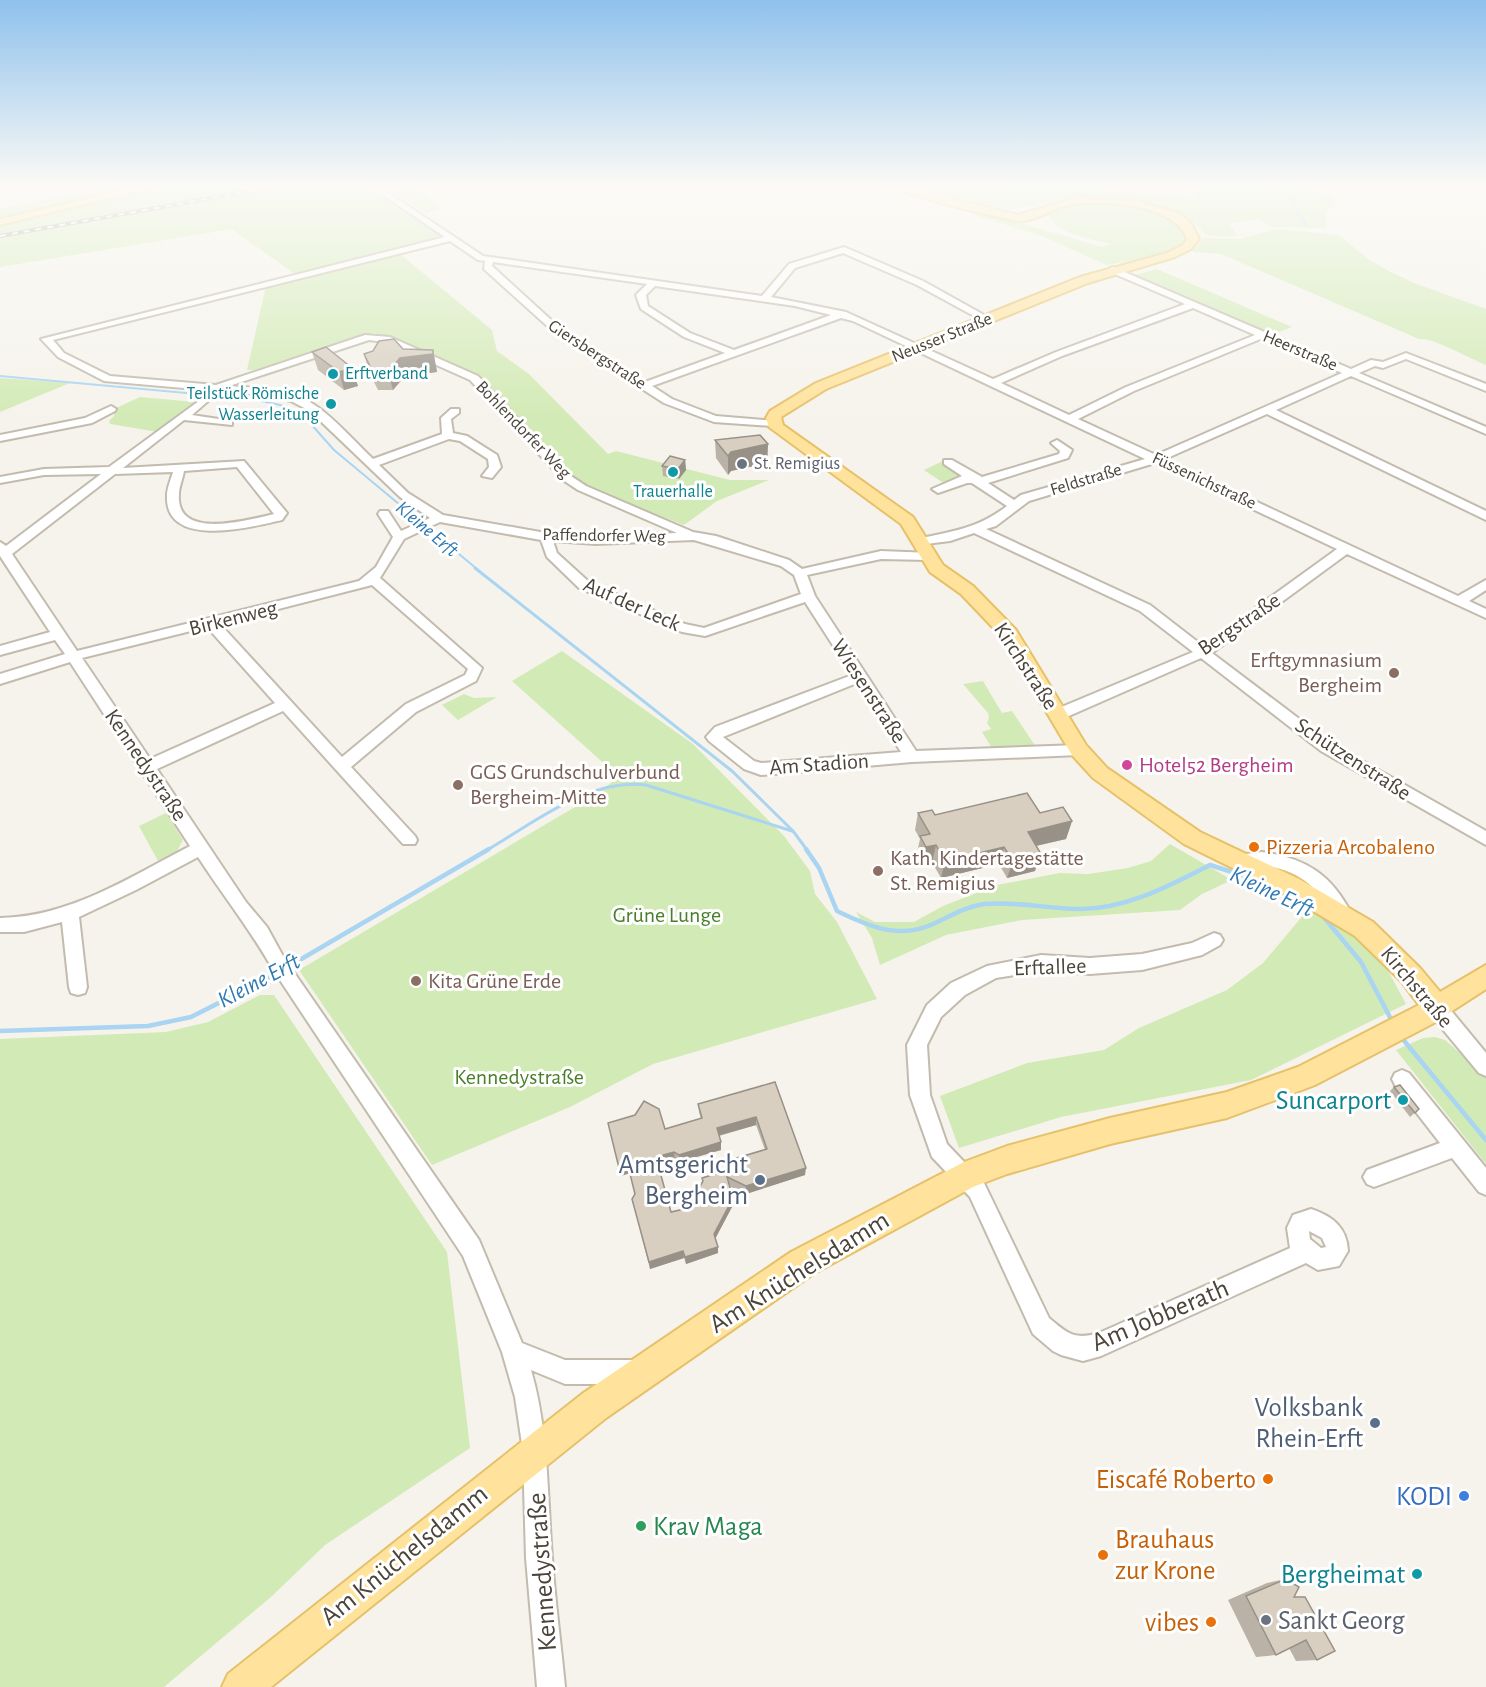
<svg xmlns="http://www.w3.org/2000/svg" width="1486" height="1687" font-family="'Alegreya Sans',sans-serif">
<style>
.green{fill:#d2eab5}
.lines{fill:none;stroke-linecap:round;stroke-linejoin:round}
.stream-far2{stroke:#a9d4f2;stroke-width:2}
.stream-far1{stroke:#a9d4f2;stroke-width:3}
.stream{stroke:#a9d4f2;stroke-width:4.5}
.minor-casing{stroke:#c2bbae;stroke-width:4}
.major-casing{stroke:#e6c16a;stroke-width:4}
.minor{fill:#fff;fill-rule:evenodd}
.major{fill:#ffe39c;fill-rule:evenodd}
.rail-casing{stroke:#9a9a9a;stroke-width:4}
.rail{stroke:#fff;stroke-width:2;stroke-dasharray:6;stroke-linecap:butt}
.wall{fill:#bab2a6;fill-rule:evenodd}
.shaded-wall{fill:#979187}
.building{fill:#d8cfc1;stroke:#979187;stroke-width:1.5;fill-rule:evenodd}
.culture-dot{fill:#0f9aa8;stroke:#fff;stroke-width:2}
.worship-dot{fill:#6b7280;stroke:#fff;stroke-width:2}
.education-dot{fill:#8d6e63;stroke:#fff;stroke-width:2}
.hotel-dot{fill:#d1479c;stroke:#fff;stroke-width:2}
.food-dot{fill:#e8710a;stroke:#fff;stroke-width:2}
.service-dot{fill:#5c6f8a;stroke:#fff;stroke-width:2}
.shop-dot{fill:#3f7fe0;stroke:#fff;stroke-width:2}
.leisure-dot{fill:#2e9e5b;stroke:#fff;stroke-width:2}
.labels{text-anchor:middle;dominant-baseline:central;stroke-width:6;stroke-linejoin:round;paint-order:stroke}
.far-street-label{font-size:18px;fill:#4b4439;stroke:#fff}
.far-culture-label{font-size:18px;fill:#0d838f;stroke:#fff;text-anchor:start}
.far-worship-label{font-size:18px;fill:#5b616d;stroke:#fff;text-anchor:start}
.far-water-label{font-size:20px;font-style:italic;fill:#2e7ab2;stroke:#fff}
.street-label{font-size:22px;fill:#4b4439;stroke:#fff}
.education-label{font-size:22px;fill:#785e54;stroke:#fff;text-anchor:start}
.hotel-label{font-size:22px;fill:#b23c85;stroke:#fff;text-anchor:start}
.food-label{font-size:22px;fill:#c56008;stroke:#fff;text-anchor:start}
.park-label{font-size:22px;fill:#4a7f2a;stroke:#fff}
.water-label{font-size:24px;font-style:italic;fill:#2e7ab2;stroke:#fff}
.near-culture-label{font-size:27px;fill:#0d838f;stroke:#fff;text-anchor:end}
.near-service-label{font-size:27px;fill:#4e5e75;stroke:#fff;text-anchor:end}
.near-street-label{font-size:27px;fill:#4b4439;stroke:#fff}
.near-food-label{font-size:27px;fill:#c56008;stroke:#fff;text-anchor:end}
.near-shop-label{font-size:27px;fill:#366cbe;stroke:#fff;text-anchor:end}
.near-leisure-label{font-size:27px;fill:#27864d;stroke:#fff;text-anchor:start}
.near-worship-label{font-size:27px;fill:#5b616d;stroke:#fff;text-anchor:start}
</style>
<rect width="100%" height="100%" fill="#f6f3ec"/>
<g class="green">
<polygon points="115,186 367,186 445,237 296,275 232,229 0,267 0,209"/>
<polygon points="384,186 414,186 442,208 426,213"/>
<path d="M910,186H1069L1195,198L1191,186H1320L1335,203L1326,212V226L1323,228L1270,227L1260,219L1229,223L1237,235L1254,232C1237,237 1223,238 1206,235L1194,222L1184,216L1135,201L1089,197L1009,209Z"/>
<path d="M1109,202C1141,206 1164,209 1187,234L1184,244L1158,256L1107,265L1039,235L973,215L983,212L1102,247L1110,244C1092,239 1056,234 1048,215L1066,205Z"/>
<path d="M1277,229L1339,235L1368,259L1389,271L1414,283L1486,309V365C1468,358 1435,338 1419,339L1221,254L1192,252L1204,238L1240,239Z"/>
<polygon points="399,253 492,330 497,351 529,374 608,454 616,451 730,480 769,480 717,501 684,525 597,492 578,480 481,379 374,333 255,370 247,370 266,286"/>
<polygon points="1157,269 1292,327 1269,336 1138,279 1135,275"/>
<polygon points="0,378 70,383 0,412"/>
<polygon points="140,397 195,402 158,432 110,424 109,421 114,416 114,409"/>
<polygon points="943,461 964,475 945,484 924,470"/>
<polygon points="562,651 693,744 784,836 810,871 815,894 837,922 877,999 653,1064 570,1107 432,1165 299,970 592,797 619,777 512,681"/>
<polygon points="983,681 1002,713 1012,711 1036,747 1014,750 992,748 982,732 991,729 987,723 989,718 988,713 963,684"/>
<polygon points="464,694 474,698 497,697 458,720 442,705"/>
<polygon points="166,813 183,840 177,851 158,861 139,826"/>
<polygon points="1170,844 1232,880 1202,894 1180,910 1022,920 946,935 880,965 872,938 856,912 875,922 914,922 943,906 997,885 1060,873 1088,874 1128,868 1151,861"/>
<polygon points="1310,907 1377,950 1406,1004 1251,1080 1061,1117 959,1148 940,1096 1027,1063 1104,1050 1139,1028 1227,990 1263,963"/>
<polygon points="260,995 274,995 447,1252 470,1448 325,1545 271,1597 164,1687 0,1687 0,1039 166,1032 208,1022"/>
<polygon points="1435,1037 1445,1040 1486,1076 1486,1164 1396,1050 1423,1038"/>
</g>
<g class="lines">
<g class="stream-far2">
<polyline points="1284,186 1306,225"/>
<polyline points="0,376 252,399 280,405 303,415 334,450 477,569"/>
</g>
<g class="stream-far1">
<polyline points="475,568 732,771 793,831 807,850"/>
<path d="M487,850C534,823 588,778 646,785L792,831"/>
</g>
<g class="stream">
<path d="M806,849L819,868L837,911C868,926 899,940 933,924C951,916 964,907 984,904C1016,901 1048,909 1081,909C1127,909 1170,885 1210,865L1254,879L1287,895"/>
<polyline points="1322,915 1361,962 1393,1023"/>
<polyline points="286,968 489,849"/>
<polyline points="0,1031 148,1026 191,1017 280,972"/>
<polyline points="1401,1037 1486,1140"/>
</g>
<defs>
<g id="minor">
<path d="M370,186H378L483,256L762,296L789,264L844,247L923,281L993,320L985,322L917,285L843,253L795,268L771,297L846,312L993,379L1056,352L1185,304L1110,272V268L1113,267L1351,369L1371,360L1383,362L1406,353L1486,384V391L1406,359L1383,368L1375,366L1359,373L1486,427V434L1351,376L1276,410L1486,511V520L1267,414L1165,459L1458,596L1486,580V590L1469,601L1486,609V618L1347,554L1212,653L1331,743L1486,831V845L1321,751L1201,658L1062,719H1052L1050,715L1052,711L1193,652L1140,611L974,533L950,541L918,545V539C953,531 977,529 1007,506L972,483H967L938,493L932,489L962,476L944,464V460H952L982,477L1059,454L1060,451L1051,443L1057,440L1072,450L1068,458L988,483L1014,500L1021,495L1145,459L853,321L841,318L652,386L672,399L716,416L777,421V425L773,426L714,422L664,403L555,333L484,269L485,261L478,260L450,241L53,340L64,353L110,376L216,385L365,335L390,337L478,376L571,476L586,486L693,532L716,536L789,560L802,569L881,551L932,553L934,556L928,560L881,559L807,575L815,596L916,751L1079,745L1087,750L1079,755L912,762L761,775L744,769L709,741L706,737L715,727L852,675L805,602L705,636L682,632L579,588L547,557L541,540L440,522L404,539L380,578L482,668L476,681L416,712L351,767L415,836L417,840L415,844H403L283,711L157,769L246,902L267,927L284,958L479,1240L522,1343L565,1360H635L643,1364L647,1372L643,1380L635,1384H565L531,1370C549,1432 547,1494 552,1558C555,1601 561,1644 565,1687H537L526,1558L523,1451L515,1397L502,1352L463,1256L272,968C250,929 222,894 198,857L136,890L79,917L87,987L85,993L78,995L71,993L69,987L62,922L24,932H0V918C70,917 130,877 190,846L70,662L0,684V674L65,654L55,640L0,655V646L50,632L0,556V542L6,546L101,474L44,475L0,483V477L44,469L109,467L203,398L208,401L192,415L232,421V425L184,420L123,468L244,461L287,513L282,520C252,527 164,550 167,495C167,488 171,479 173,472L115,474L12,554L77,651L359,581L376,567L393,537L378,514L380,511H388L401,531L430,518L400,497L310,411L291,401L266,395L104,381L58,357L41,339L445,237ZM493,262L647,284L636,295L641,309L684,337L725,353L645,382L561,329L492,266ZM655,286L795,306L831,315L734,350L690,333L648,306L646,295ZM1193,308L1255,335L1126,387L1069,415L1001,383L1062,356ZM1263,338L1342,373L1156,455L1078,419L1134,391ZM369,340L385,342L470,380L563,480L578,490L677,533L596,536L546,533L443,515L408,493L379,465L449,439L460,441L488,459L489,467L482,476L492,478L501,467L497,455L467,436L453,433L451,419L459,413V409H451L441,418L442,434L373,459C355,442 338,422 319,408C294,389 258,388 229,386ZM1155,463L1337,549L1203,646L1150,605L986,529L996,526L1029,501ZM237,467L274,514C248,520 175,541 179,494C179,487 183,478 184,471ZM694,540L781,566L794,575L801,594L704,628L685,624L589,582L557,553L553,541L596,544ZM372,585L468,669L465,675L406,704L342,757L220,624ZM207,627L275,703L150,759L82,658ZM857,683L901,752L761,763L754,761L723,737Z"/>
<polygon points="111,406 116,409 115,411 92,423 0,441 0,435 85,418"/>
<path d="M1262,852C1305,858 1331,874 1351,913L1348,918L1342,920L1336,918C1319,889 1299,869 1263,866C1253,865 1241,869 1231,866L1229,861L1231,856Z"/>
<path d="M1214,933L1220,935L1223,940L1220,945L1202,955L1142,970L1090,974L1041,971L996,978L965,995L941,1017L927,1045L930,1095L947,1144L984,1183L1049,1318C1068,1334 1074,1340 1099,1333L1290,1248L1287,1228L1293,1215L1311,1209C1332,1216 1347,1227 1348,1251L1339,1266L1318,1270L1306,1263L1101,1356L1083,1361L1061,1355L1053,1351L1033,1334L970,1197L932,1157L910,1095L907,1045L927,1005L951,983L987,966L1041,955L1090,958L1142,954L1192,943ZM1309,1231L1322,1238L1326,1247L1321,1248L1310,1239Z"/>
<polygon points="1437,1000 1444,1002 1486,1053 1486,1076 1479,1073 1430,1014 1428,1008 1430,1002"/>
<polygon points="1402,1070 1409,1073 1486,1168 1486,1195 1479,1192 1452,1158 1374,1187 1367,1184 1363,1177 1367,1170 1440,1143 1395,1085 1392,1079 1395,1073"/>
</g>
<g id="major">
<polygon points="142,186 159,186 0,225 0,219"/>
<path d="M889,186H905L1018,215L1076,198L1138,201L1180,214L1192,224L1199,239L1191,249L1175,257L1088,283L826,389L781,417L783,425L913,517L943,565L973,586L1016,630L1086,745L1107,768L1200,832L1299,879L1373,922L1420,968L1440,992L1486,965V989L1432,1024L1315,1085L1227,1118L1110,1144L1007,1174L973,1187L813,1274L606,1418L271,1687H222L228,1674L582,1394L791,1252L964,1162L1007,1146L1110,1118L1227,1092L1298,1067L1419,1005L1402,982L1355,936L1283,893L1184,844L1093,778L1072,755L1002,637L961,594L930,572L901,524L769,427L766,418L770,411L816,383L1080,277L1167,253L1183,245L1187,239C1175,203 1096,198 1064,206C1049,210 1037,221 1021,221C1008,221 897,193 889,186Z"/>
</g>
</defs>
<use href="#minor" class="minor-casing"/>
<use href="#major" class="major-casing"/>
<use href="#minor" class="minor"/>
<use href="#major" class="major"/>
<defs>
<polyline id="rail" points="0,236 279,186"/>
</defs>
<use href="#rail" class="rail-casing"/>
<use href="#rail" class="rail"/>
</g>
<g class="wall">
<polygon points="403,349 433,350 437,372 405,376 393,390 378,390 369,372 364,354 373,351"/>
<polygon points="312,352 352,368 358,386 344,390 318,370"/>
<polygon points="715,440 768,444 767,463 731,471 728,475 716,458"/>
<polygon points="685,460 686,470 679,479 663,476 662,466"/>
<polygon points="918,813 935,815 1040,813 1072,821 1066,839 1036,846 1035,871 1007,878 999,864 941,878 932,862 923,864 917,853 920,839 915,830"/>
<path d="M775,1082L805,1175L746,1194L729,1186L733,1198V1205L715,1239L718,1253L686,1264L684,1258L650,1269L632,1199L635,1194L630,1173L621,1176L608,1123L665,1129L701,1119L699,1112L698,1104ZM756,1125L765,1150L731,1169L702,1178V1182L688,1208L671,1212L658,1165L675,1160L679,1162L721,1150L719,1136Z"/>
<polygon points="1394,1087 1419,1109 1410,1117 1390,1091"/>
<polygon points="1286,1579 1294,1597 1317,1660 1296,1661 1289,1648 1276,1655 1256,1657 1228,1600 1267,1583"/>
</g>
<g class="shaded-wall">
<polygon points="433,350 437,372 405,376 393,390 388,372 400,358"/>
<polygon points="352,368 358,386 344,390 339,372"/>
<polygon points="768,444 767,463 731,471 728,475 728,456 731,452"/>
<polygon points="685,460 686,470 679,479 678,469"/>
<polygon points="1072,821 1066,839 1022,849 1028,832"/>
<polygon points="936,845 932,862 923,864 926,847"/>
<polygon points="1004,847 999,864 941,878 945,861"/>
<polygon points="1041,854 1035,871 1007,878 1013,861"/>
<polygon points="756,1117 756,1125 717,1136 717,1128"/>
<polygon points="721,1142 721,1150 679,1162 679,1155"/>
<polygon points="674,1152 675,1160 658,1165 656,1157"/>
<polygon points="628,1166 630,1173 621,1176 619,1168"/>
<polygon points="806,1168 805,1175 746,1194 746,1186"/>
<polygon points="733,1198 733,1205 714,1241 714,1234"/>
<polygon points="718,1247 718,1253 686,1264 685,1257"/>
<polygon points="683,1251 684,1258 650,1269 649,1262"/>
</g>
<g class="building">
<polygon points="394,339 403,349 433,350 433,354 400,358 388,372 373,372 364,354 373,351 379,341"/>
<polygon points="326,347 352,368 339,372 312,352"/>
<polygon points="760,435 768,444 731,452 728,456 715,440"/>
<polygon points="670,456 685,460 678,469 662,466"/>
<polygon points="1027,793 1040,813 1063,807 1072,821 1028,832 1041,854 1013,861 1004,847 945,861 936,845 926,847 920,836 930,834 918,813 932,810 935,815"/>
<path d="M775,1082L806,1168L746,1186L727,1177L733,1198L714,1234L718,1247L685,1257L683,1251L649,1262L632,1199L635,1194L628,1166L619,1168L608,1123L635,1115L644,1101L659,1109L665,1129L702,1118L698,1104ZM756,1117L767,1149L737,1158L731,1169L702,1178L703,1181L688,1208L671,1212L656,1157L674,1152L679,1155L721,1142L717,1128Z"/>
<polygon points="1400,1085 1419,1109 1415,1113 1394,1087"/>
<polygon points="1286,1579 1299,1587 1294,1597 1305,1597 1335,1651 1317,1660 1306,1640 1276,1655 1246,1596"/>
</g>
<linearGradient id="sky" x2="0" y2="1"><stop stop-color="#8fc1ec"/><stop offset="0.44" stop-color="#fbfaf6"/><stop offset="1" stop-color="#fbfaf6" stop-opacity="0"/></linearGradient>
<rect width="1486" height="422" fill="url(#sky)"/>
<g class="culture-dot">
<circle cx="333" cy="374" r="6"/>
<circle cx="331" cy="404" r="6"/>
<circle cx="673" cy="472" r="6"/>
<circle cx="1403" cy="1100" r="6"/>
<circle cx="1417" cy="1574" r="6"/>
</g>
<g class="worship-dot">
<circle cx="742" cy="464" r="6"/>
<circle cx="1266" cy="1620" r="6"/>
</g>
<g class="education-dot">
<circle cx="1394" cy="673" r="6"/>
<circle cx="458" cy="785" r="6"/>
<circle cx="878" cy="871" r="6"/>
<circle cx="416" cy="981" r="6"/>
</g>
<circle class="hotel-dot" cx="1127" cy="765" r="6"/>
<g class="food-dot">
<circle cx="1254" cy="847" r="6"/>
<circle cx="1268" cy="1479" r="6"/>
<circle cx="1103" cy="1555" r="6"/>
<circle cx="1211" cy="1622" r="6"/>
</g>
<g class="service-dot">
<circle cx="760" cy="1180" r="6"/>
<circle cx="1375" cy="1423" r="6"/>
</g>
<circle class="shop-dot" cx="1464" cy="1496" r="6"/>
<circle class="leisure-dot" cx="641" cy="1526" r="6"/>
<g class="labels">
<g class="far-street-label">
<text transform="translate(942 338) rotate(-22)">Neusser Straße</text>
<text transform="translate(1300 351) rotate(23)">Heerstraße</text>
<text transform="translate(597 355) rotate(33)">Giersbergstraße</text>
<text transform="translate(523 430) rotate(46)">Bohlendorfer Weg</text>
<text transform="translate(1086 480) rotate(-17)">Feldstraße</text>
<text transform="translate(1204 481) rotate(25)">Füssenichstraße</text>
<text transform="translate(604 536) rotate(1)">Paffendorfer Weg</text>
</g>
<g class="far-culture-label">
<text x="345" y="374">Erftverband</text>
<text x="319" y="394" text-anchor="end">Teilstück Römische<tspan x="319" dy="21">Wasserleitung</tspan></text>
<text x="673" y="492" text-anchor="middle">Trauerhalle</text>
</g>
<g class="far-worship-label">
<text x="754" y="464">St. Remigius</text>
</g>
<g class="far-water-label">
<text transform="translate(427 529) rotate(40)">Kleine Erft</text>
</g>
<g class="street-label">
<text transform="translate(632 604) rotate(24)">Auf der Leck</text>
<text transform="translate(233 618) rotate(-14)">Birkenweg</text>
<text transform="translate(1239 624) rotate(-34)">Bergstraße</text>
<text transform="translate(1026 666) rotate(57)">Kirchstraße</text>
<text transform="translate(869 691) rotate(57)">Wiesenstraße</text>
<text transform="translate(1353 759) rotate(33)">Schützenstraße</text>
<text transform="translate(819 764) rotate(-4)">Am Stadion</text>
<text transform="translate(146 765) rotate(56)">Kennedystraße</text>
<text transform="translate(1050 967) rotate(-2)">Erftallee</text>
<text transform="translate(1417 987) rotate(50)">Kirchstraße</text>
</g>
<g class="education-label">
<text x="1382" y="660" text-anchor="end">Erftgymnasium<tspan x="1382" dy="25">Bergheim</tspan></text>
<text x="470" y="772">GGS Grundschulverbund<tspan x="470" dy="25">Bergheim-Mitte</tspan></text>
<text x="890" y="858">Kath. Kindertagestätte<tspan x="890" dy="25">St. Remigius</tspan></text>
<text x="428" y="981">Kita Grüne Erde</text>
</g>
<g class="hotel-label">
<text x="1139" y="765">Hotel52 Bergheim</text>
</g>
<g class="food-label">
<text x="1266" y="847">Pizzeria Arcobaleno</text>
</g>
<g class="park-label">
<text x="667" y="915">Grüne Lunge</text>
<text x="519" y="1077">Kennedystraße</text>
</g>
<g class="water-label">
<text transform="translate(1272 892) rotate(25)">Kleine Erft</text>
<text transform="translate(259 981) rotate(-28)">Kleine Erft</text>
</g>
<g class="near-culture-label">
<text x="1391" y="1100">Suncarport</text>
<text x="1405" y="1574">Bergheimat</text>
</g>
<g class="near-service-label">
<text x="748" y="1164">Amtsgericht<tspan x="748" dy="31">Bergheim</tspan></text>
<text x="1363" y="1407">Volksbank<tspan x="1363" dy="31">Rhein-Erft</tspan></text>
</g>
<g class="near-street-label">
<text transform="translate(799 1272) rotate(-32)">Am Knüchelsdamm</text>
<text transform="translate(1160 1315) rotate(-23)">Am Jobberath</text>
<text transform="translate(404 1555) rotate(-39)">Am Knüchelsdamm</text>
<text transform="translate(542 1572) rotate(-94)">Kennedystraße</text>
</g>
<g class="near-food-label">
<text x="1256" y="1479">Eiscafé Roberto</text>
<text x="1115" y="1539" text-anchor="start">Brauhaus<tspan x="1115" dy="31">zur Krone</tspan></text>
<text x="1199" y="1622">vibes</text>
</g>
<g class="near-shop-label">
<text x="1452" y="1496">KODI</text>
</g>
<g class="near-leisure-label">
<text x="653" y="1526">Krav Maga</text>
</g>
<g class="near-worship-label">
<text x="1278" y="1620">Sankt Georg</text>
</g>
</g>
</svg>
